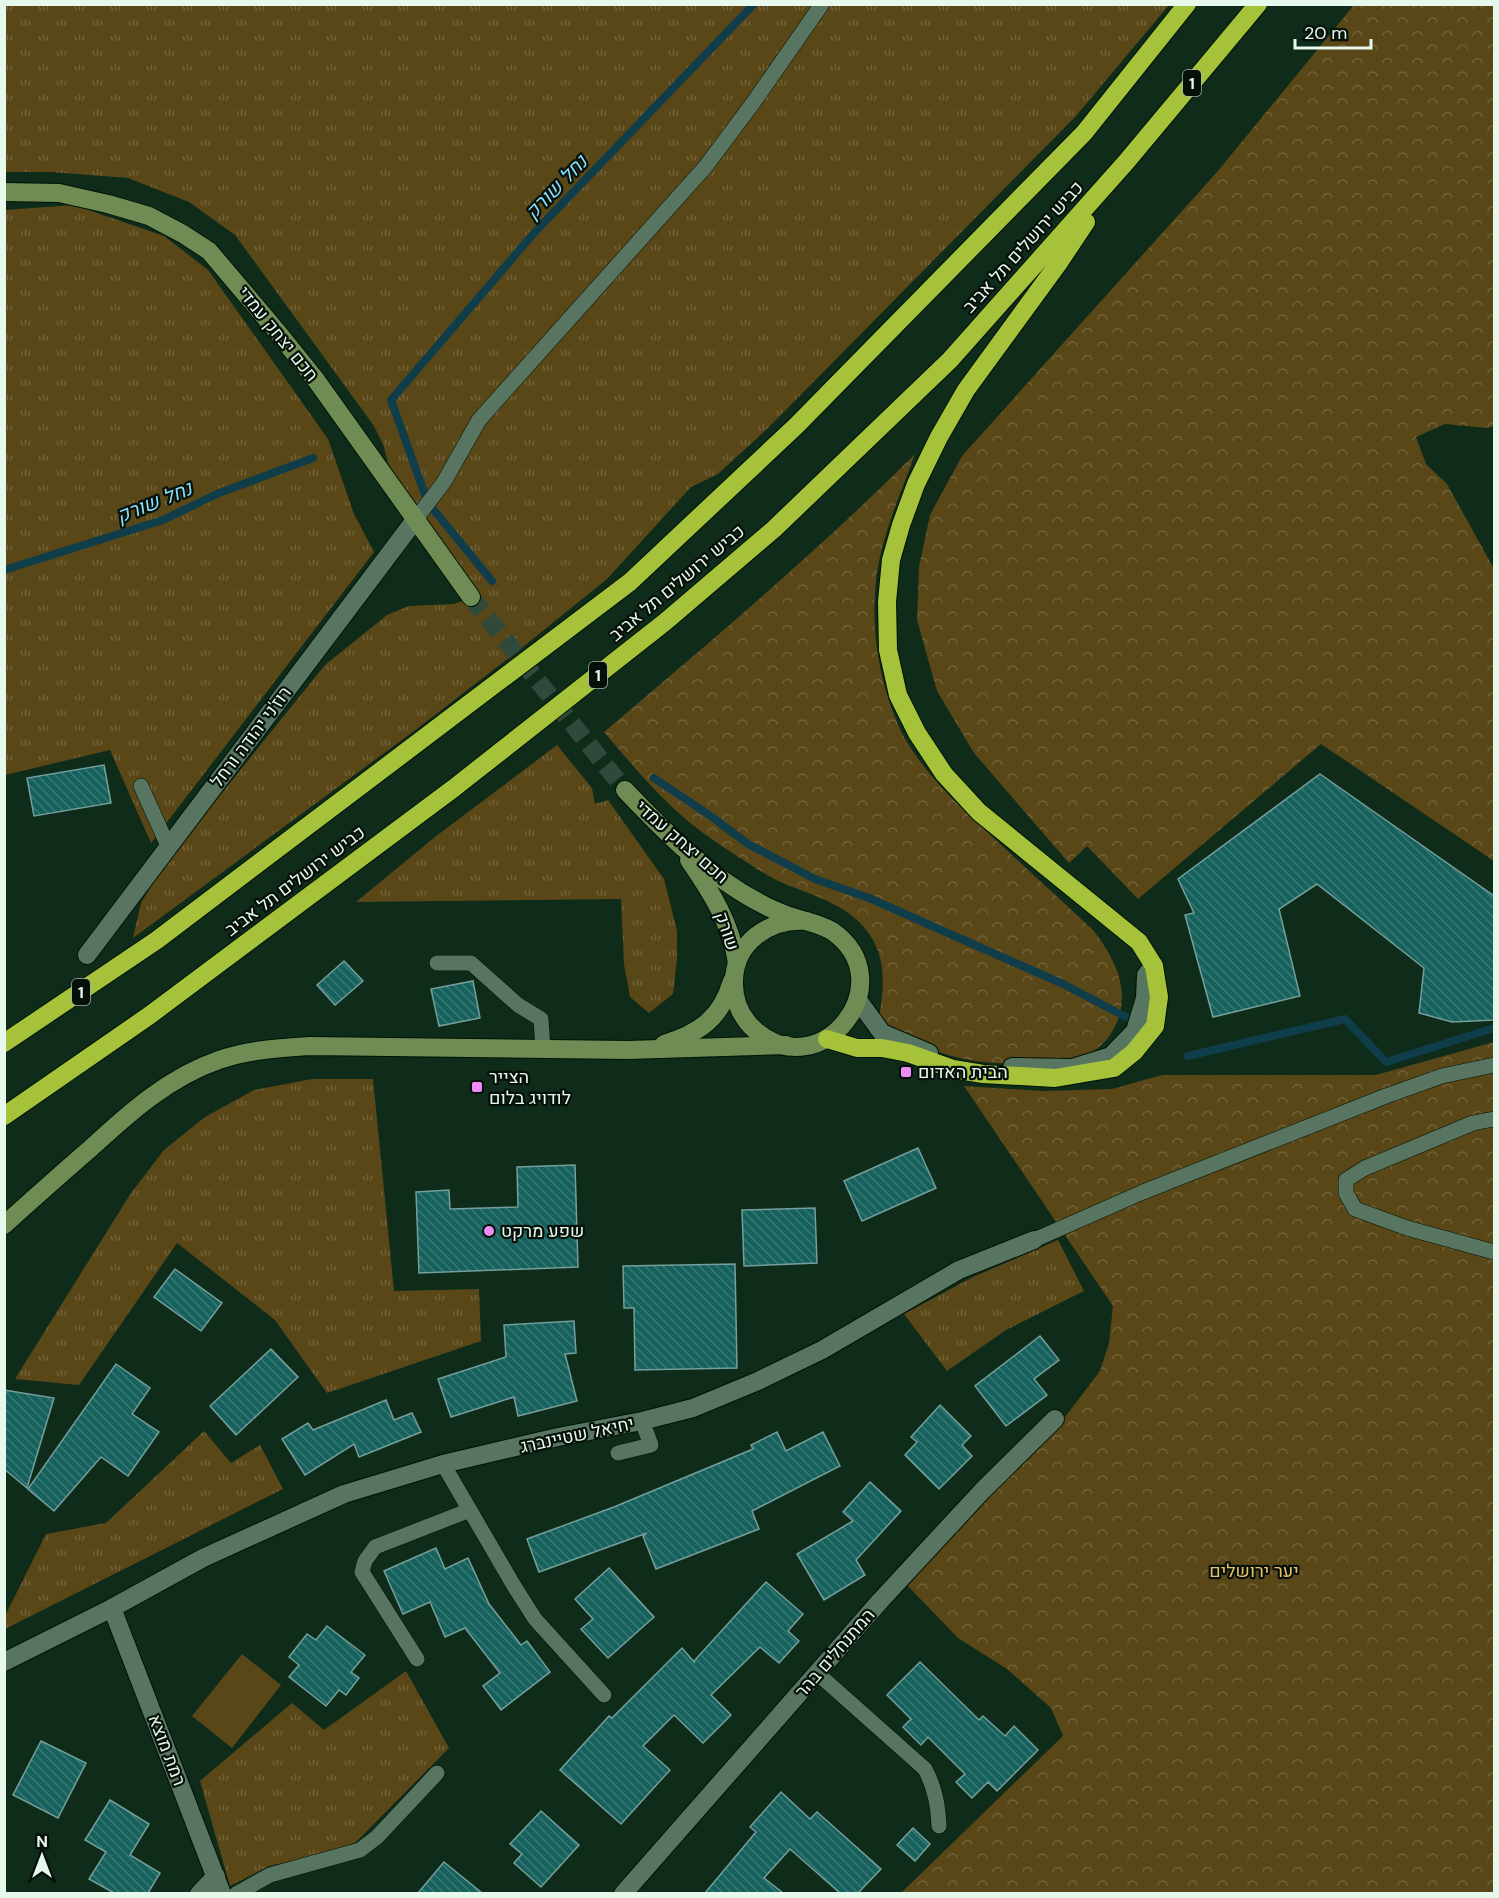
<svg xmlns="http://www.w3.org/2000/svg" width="1499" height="1898" font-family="'DM Sans',Heebo,sans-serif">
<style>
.grass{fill:url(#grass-tufts)}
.forest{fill:url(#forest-crowns)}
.garden{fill:#5a4718}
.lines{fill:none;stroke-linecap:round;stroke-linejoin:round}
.stream{stroke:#103d4a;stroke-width:8}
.building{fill:url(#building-back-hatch);stroke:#759f9b;stroke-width:1.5}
.secondary-tunnel{stroke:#2f4a3a;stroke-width:18;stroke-dasharray:18 9;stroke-linecap:butt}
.lane-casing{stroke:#001305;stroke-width:16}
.street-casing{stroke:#001305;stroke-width:20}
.secondary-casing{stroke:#001305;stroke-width:20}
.highway-casing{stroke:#001305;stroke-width:20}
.lane{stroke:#587561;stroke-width:15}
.street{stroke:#587561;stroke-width:18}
.secondary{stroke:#6f8c55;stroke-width:18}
.highway{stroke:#a5c23a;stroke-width:18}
.poi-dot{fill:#ef8bf7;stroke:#061009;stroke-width:2}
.labels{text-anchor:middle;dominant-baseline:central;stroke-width:4.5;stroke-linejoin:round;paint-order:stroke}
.shield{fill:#061009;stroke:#a4b2a8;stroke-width:1.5}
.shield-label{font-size:16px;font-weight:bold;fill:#e7f8ec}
.street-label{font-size:18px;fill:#e7f8ec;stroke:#061009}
.poi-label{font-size:18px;fill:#e7f8ec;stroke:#061009;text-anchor:start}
.park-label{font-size:18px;fill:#e9c268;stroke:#061009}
.water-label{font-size:20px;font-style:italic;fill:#87defd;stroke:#061009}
</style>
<defs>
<pattern id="grass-tufts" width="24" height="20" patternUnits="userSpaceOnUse" patternTransform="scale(1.5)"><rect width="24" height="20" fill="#5a4718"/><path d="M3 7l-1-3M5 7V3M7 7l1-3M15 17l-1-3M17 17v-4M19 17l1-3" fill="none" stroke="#72623a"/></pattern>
<pattern id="forest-crowns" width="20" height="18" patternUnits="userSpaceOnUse" patternTransform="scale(1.5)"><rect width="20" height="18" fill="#5a4718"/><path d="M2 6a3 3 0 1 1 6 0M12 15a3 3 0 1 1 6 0" fill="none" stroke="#72623a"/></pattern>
<pattern id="building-back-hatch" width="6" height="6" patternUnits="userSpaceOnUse" patternTransform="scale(1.5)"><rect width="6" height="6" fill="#16615c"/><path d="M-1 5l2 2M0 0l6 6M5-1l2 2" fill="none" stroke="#387874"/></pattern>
</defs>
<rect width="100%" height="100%" fill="#0f2b1a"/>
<g class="grass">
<polygon points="4,5 1169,5 1076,116 768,428 718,474 691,487 607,579 519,650 414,731 133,938 141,903 163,866 325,665 387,615 409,606 453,604 463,601 461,570 415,537 403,518 383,444 374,426 235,235 189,202 128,178 51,172 5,172"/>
<polygon points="74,205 164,236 208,270 328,439 354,514 374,552 151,843 110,750 5,775 5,210"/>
<polygon points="557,745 592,788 595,804 608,800 664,879 677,931 677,958 673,994 649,1013 630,997 624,964 621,899 356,902 435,837"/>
<polygon points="312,1079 373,1079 394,1291 479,1289 481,1341 327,1393 275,1320 177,1243 79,1385 15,1379 131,1193 164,1150 205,1117 254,1090"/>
<polygon points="1058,1240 1084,1291 1006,1330 947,1371 904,1314 973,1277"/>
<polygon points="204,1431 231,1463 260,1445 283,1489 5,1629 5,1616 46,1534 106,1523"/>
<polygon points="406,1671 449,1748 356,1842 333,1852 269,1866 230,1886 200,1781 292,1703 324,1730"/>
</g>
<g class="forest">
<polygon points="1354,5 1494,5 1494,426 1487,428 1445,424 1416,437 1426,464 1447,484 1494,569 1494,861 1321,744 1138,899 1087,846 1069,863 974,753 937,691 917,620 919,567 930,515 962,456 1217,172"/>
<path d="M915,454C902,490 885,528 878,566C869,619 877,678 899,727C919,770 964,811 999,843C1030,872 1062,901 1093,930C1113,956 1131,988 1117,1022C1107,1046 1090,1056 1066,1062C1060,1063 1054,1065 1048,1065C1036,1066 1023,1064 1011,1064C990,1063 968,1061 948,1055C924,1048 900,1034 878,1023C884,991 888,958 867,931C850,908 823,899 798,889C783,884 770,877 757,869C734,854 710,839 689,822C658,796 631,764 604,732C710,642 817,552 915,454Z"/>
<polygon points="1494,1042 1494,1893 900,1894 1063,1736 1051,1708 1007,1669 958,1638 904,1582 1056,1429 1100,1371 1109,1343 1113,1306 964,1086 1043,1091 1112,1089 1162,1075 1376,1075"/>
</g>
<polygon class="garden" points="242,1654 281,1685 232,1748 192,1716"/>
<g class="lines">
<g class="stream">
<polyline points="4,570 163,520 219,493 313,458"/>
<polyline points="492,581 428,503 391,400 534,233 754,4"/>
<polyline points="654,778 712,817 748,844 815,879 869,898 1063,984 1128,1018"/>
<polyline points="1188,1056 1345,1019 1386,1062 1494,1028"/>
</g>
</g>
<g class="building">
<polygon points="104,765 111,803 34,816 27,778"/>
<polygon points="1320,774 1494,896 1494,1020 1452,1022 1419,1013 1424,968 1317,884 1279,909 1300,996 1213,1017 1185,915 1194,913 1178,879"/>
<polygon points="344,961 363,981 335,1005 317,985"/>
<polygon points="473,981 480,1018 439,1026 431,989"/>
<polygon points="918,1148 936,1188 862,1221 844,1181"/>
<polygon points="575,1165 578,1267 419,1273 416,1192 449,1190 450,1209 518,1207 517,1167"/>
<polygon points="815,1208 817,1263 744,1266 742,1210"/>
<polygon points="735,1264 737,1368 635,1370 634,1308 624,1308 623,1266"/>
<polygon points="175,1269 222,1303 201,1331 154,1297"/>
<polygon points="574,1321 576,1353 565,1354 577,1401 518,1416 514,1397 451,1417 438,1379 506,1357 504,1325"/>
<polygon points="1040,1336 1059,1360 1034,1379 1047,1395 1006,1426 975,1386"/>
<polygon points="271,1349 298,1377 236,1435 210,1406"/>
<polygon points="116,1364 150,1388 132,1414 159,1432 128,1476 101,1457 54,1511 28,1489"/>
<polygon points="4,1390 54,1398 27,1488 4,1469"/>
<polygon points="386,1400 394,1420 412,1413 421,1432 359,1457 354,1444 305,1475 282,1439 308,1423 313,1430"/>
<polygon points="940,1405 971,1436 962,1445 972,1456 939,1489 905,1455 917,1442 911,1437"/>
<polygon points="777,1432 786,1451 823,1432 840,1466 752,1511 759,1529 656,1569 643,1536 647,1533 539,1572 527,1539 614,1507 753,1449 751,1445"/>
<polygon points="870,1482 901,1511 856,1560 865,1575 824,1600 797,1554 853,1521 843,1512"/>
<polygon points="436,1548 445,1569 468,1558 489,1604 521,1645 527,1641 550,1672 501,1710 483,1686 500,1673 465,1628 445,1637 430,1602 403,1614 384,1571"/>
<polygon points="609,1568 654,1617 608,1658 581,1629 593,1619 575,1599"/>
<polygon points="766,1582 803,1614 788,1631 799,1641 779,1663 760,1647 711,1695 731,1715 703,1743 674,1715 643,1746 670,1770 621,1824 560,1770 609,1716 612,1718 682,1648 695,1663 694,1661"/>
<polygon points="327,1626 365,1655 351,1672 359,1678 346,1695 339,1690 326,1706 289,1677 299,1665 289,1657 307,1634 316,1640"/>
<polygon points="920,1662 979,1720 983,1716 1005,1736 1014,1726 1038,1750 997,1791 988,1782 972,1798 956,1782 965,1774 928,1737 921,1745 903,1727 911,1719 887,1695"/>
<polygon points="41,1741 86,1763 58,1818 13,1795"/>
<polygon points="781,1792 810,1819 817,1812 881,1869 858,1893 840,1893 790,1849 764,1878 783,1893 705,1893 756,1832 750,1827"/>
<polygon points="110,1800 149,1824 130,1855 160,1873 148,1893 114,1893 89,1879 106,1852 85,1840"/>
<polygon points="541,1811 579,1845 541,1887 514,1863 522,1854 510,1844"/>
<polygon points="913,1828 930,1844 915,1861 897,1845"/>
<polygon points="444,1862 482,1893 418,1893"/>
</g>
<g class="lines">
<polyline class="secondary-tunnel" points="471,597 625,790"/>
<defs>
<g id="lane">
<polyline points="415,520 444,482 479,420 706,166 753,103 822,4"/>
<polyline points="141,786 168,846"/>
<polyline points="437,963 471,963 518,1005 541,1019 543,1049"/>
<polyline points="1494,1119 1473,1123 1365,1168 1346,1180 1346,1193 1355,1209 1407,1228 1494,1252"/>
<polyline points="1034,1240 1143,1192 1386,1096 1442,1076 1494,1065"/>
<polyline points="618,1453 651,1445 642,1421"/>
<polyline points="443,1464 514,1586 535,1619 604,1695"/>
<polyline points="417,1659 362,1572 365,1561 375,1547 470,1510"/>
<path d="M817,1673L925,1769C935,1788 938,1805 939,1826"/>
<polyline points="236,1894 270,1875 360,1850 377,1837 437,1773"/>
</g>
<g id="street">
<polyline points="87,955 415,520"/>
<polyline points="858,1000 882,1033 929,1053"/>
<polyline points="1012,1067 1072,1068 1111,1056 1135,1031 1145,998 1146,975 1154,966"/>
<polyline points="112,1608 222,1894"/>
<polyline points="4,1662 112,1608 203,1558 344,1494 443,1464 558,1437 642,1421 693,1408 758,1381 822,1350 959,1270 1034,1240"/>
<polyline points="199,1894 216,1876"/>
<polyline points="623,1894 881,1600 983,1490 1055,1419"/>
</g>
<g id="secondary">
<polyline points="4,192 59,193 108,204 149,216 183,234 209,251 275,329 316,380 471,597"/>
<path d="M625,790C665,832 708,876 760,903C769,908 779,912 789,916C803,921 819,923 832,931C905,982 821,1087 756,1031C742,1019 734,1002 734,984C733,943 769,918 807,921"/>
<path d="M689,860C712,893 731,924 737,963"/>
<path d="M664,1044C700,1033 721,1018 732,981"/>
<path d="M4,1225C33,1199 62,1173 91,1148C129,1113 169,1077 219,1060C248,1050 279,1048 310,1046L628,1050L786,1045"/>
</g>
<g id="highway">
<polyline points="827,1039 857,1048 882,1048 908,1053 953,1069 983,1074 1055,1078 1114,1068 1134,1052 1155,1026 1159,997 1154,966 1139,942 979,812 944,774 917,733 898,695 888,650 887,602 891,560 901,525 916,484 939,437 966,390 1058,264 1086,222"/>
<polyline points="4,1043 157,940 630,582 796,426 1084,133 1187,4"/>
<polyline points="4,1116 150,1015 454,788 665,622 774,529 950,360 1127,161 1258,4"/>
</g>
</defs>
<use href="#lane" class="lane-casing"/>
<use href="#street" class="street-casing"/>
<use href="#secondary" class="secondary-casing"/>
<use href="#highway" class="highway-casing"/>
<use href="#lane" class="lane"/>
<use href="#street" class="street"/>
<use href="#secondary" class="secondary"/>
<use href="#highway" class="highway"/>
</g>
<g class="poi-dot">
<rect x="900" y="1066" width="12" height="12" rx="3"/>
<rect x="471" y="1081" width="12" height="12" rx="3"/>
<circle cx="489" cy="1231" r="6"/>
</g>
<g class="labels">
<g class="shield">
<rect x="1183" y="70" width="18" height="26" rx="4.5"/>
<rect x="589" y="662" width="18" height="26" rx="4.5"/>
<rect x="72" y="979" width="18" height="26" rx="4.5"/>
</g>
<g class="shield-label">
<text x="1192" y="83">1</text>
<text x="598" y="675">1</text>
<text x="81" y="992">1</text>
</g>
<g class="street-label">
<text transform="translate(1023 247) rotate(-48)">כביש ירושלים תל אביב</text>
<text transform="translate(278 334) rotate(51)">חכם יצחק עמדי</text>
<text transform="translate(677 583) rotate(-40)">כביש ירושלים תל אביב</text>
<text transform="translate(251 737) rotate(-53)">רוז'ני יהודה ורחל</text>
<text transform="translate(682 842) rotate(41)">חכם יצחק עמדי</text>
<text transform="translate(295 881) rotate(-37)">כביש ירושלים תל אביב</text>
<text transform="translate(727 931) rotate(71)">שורק</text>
<text transform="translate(577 1435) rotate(-12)">יחיאל שטיינברג</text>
<text transform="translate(835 1653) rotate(-49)">המתנחלים בהר</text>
<text transform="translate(167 1750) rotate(69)">רמת מוצא</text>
</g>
<g class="poi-label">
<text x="918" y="1072">הבית האדום</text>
<text x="489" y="1077">הצייר<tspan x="489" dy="21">לודויג בלום</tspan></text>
<text x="501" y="1231">שפע מרקט</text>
</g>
<g class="park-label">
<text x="1254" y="1571">יער ירושלים</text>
</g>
<g class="water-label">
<text transform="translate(556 187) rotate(-46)">נחל שורק</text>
<text transform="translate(154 502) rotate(-22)">נחל שורק</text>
</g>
</g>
<rect width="1499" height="1898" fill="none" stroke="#e7f8ec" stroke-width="12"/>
<g transform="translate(42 1856)" stroke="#061009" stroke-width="4.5" paint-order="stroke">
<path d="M0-4.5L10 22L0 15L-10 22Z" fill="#e7f8ec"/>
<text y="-9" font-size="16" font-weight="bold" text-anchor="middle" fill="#e7f8ec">N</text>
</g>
<path d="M1295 39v9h76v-9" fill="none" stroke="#e7f8ec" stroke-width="3"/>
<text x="1304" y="39" font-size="18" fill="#e7f8ec" stroke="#061009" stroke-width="4.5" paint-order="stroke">20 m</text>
</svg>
